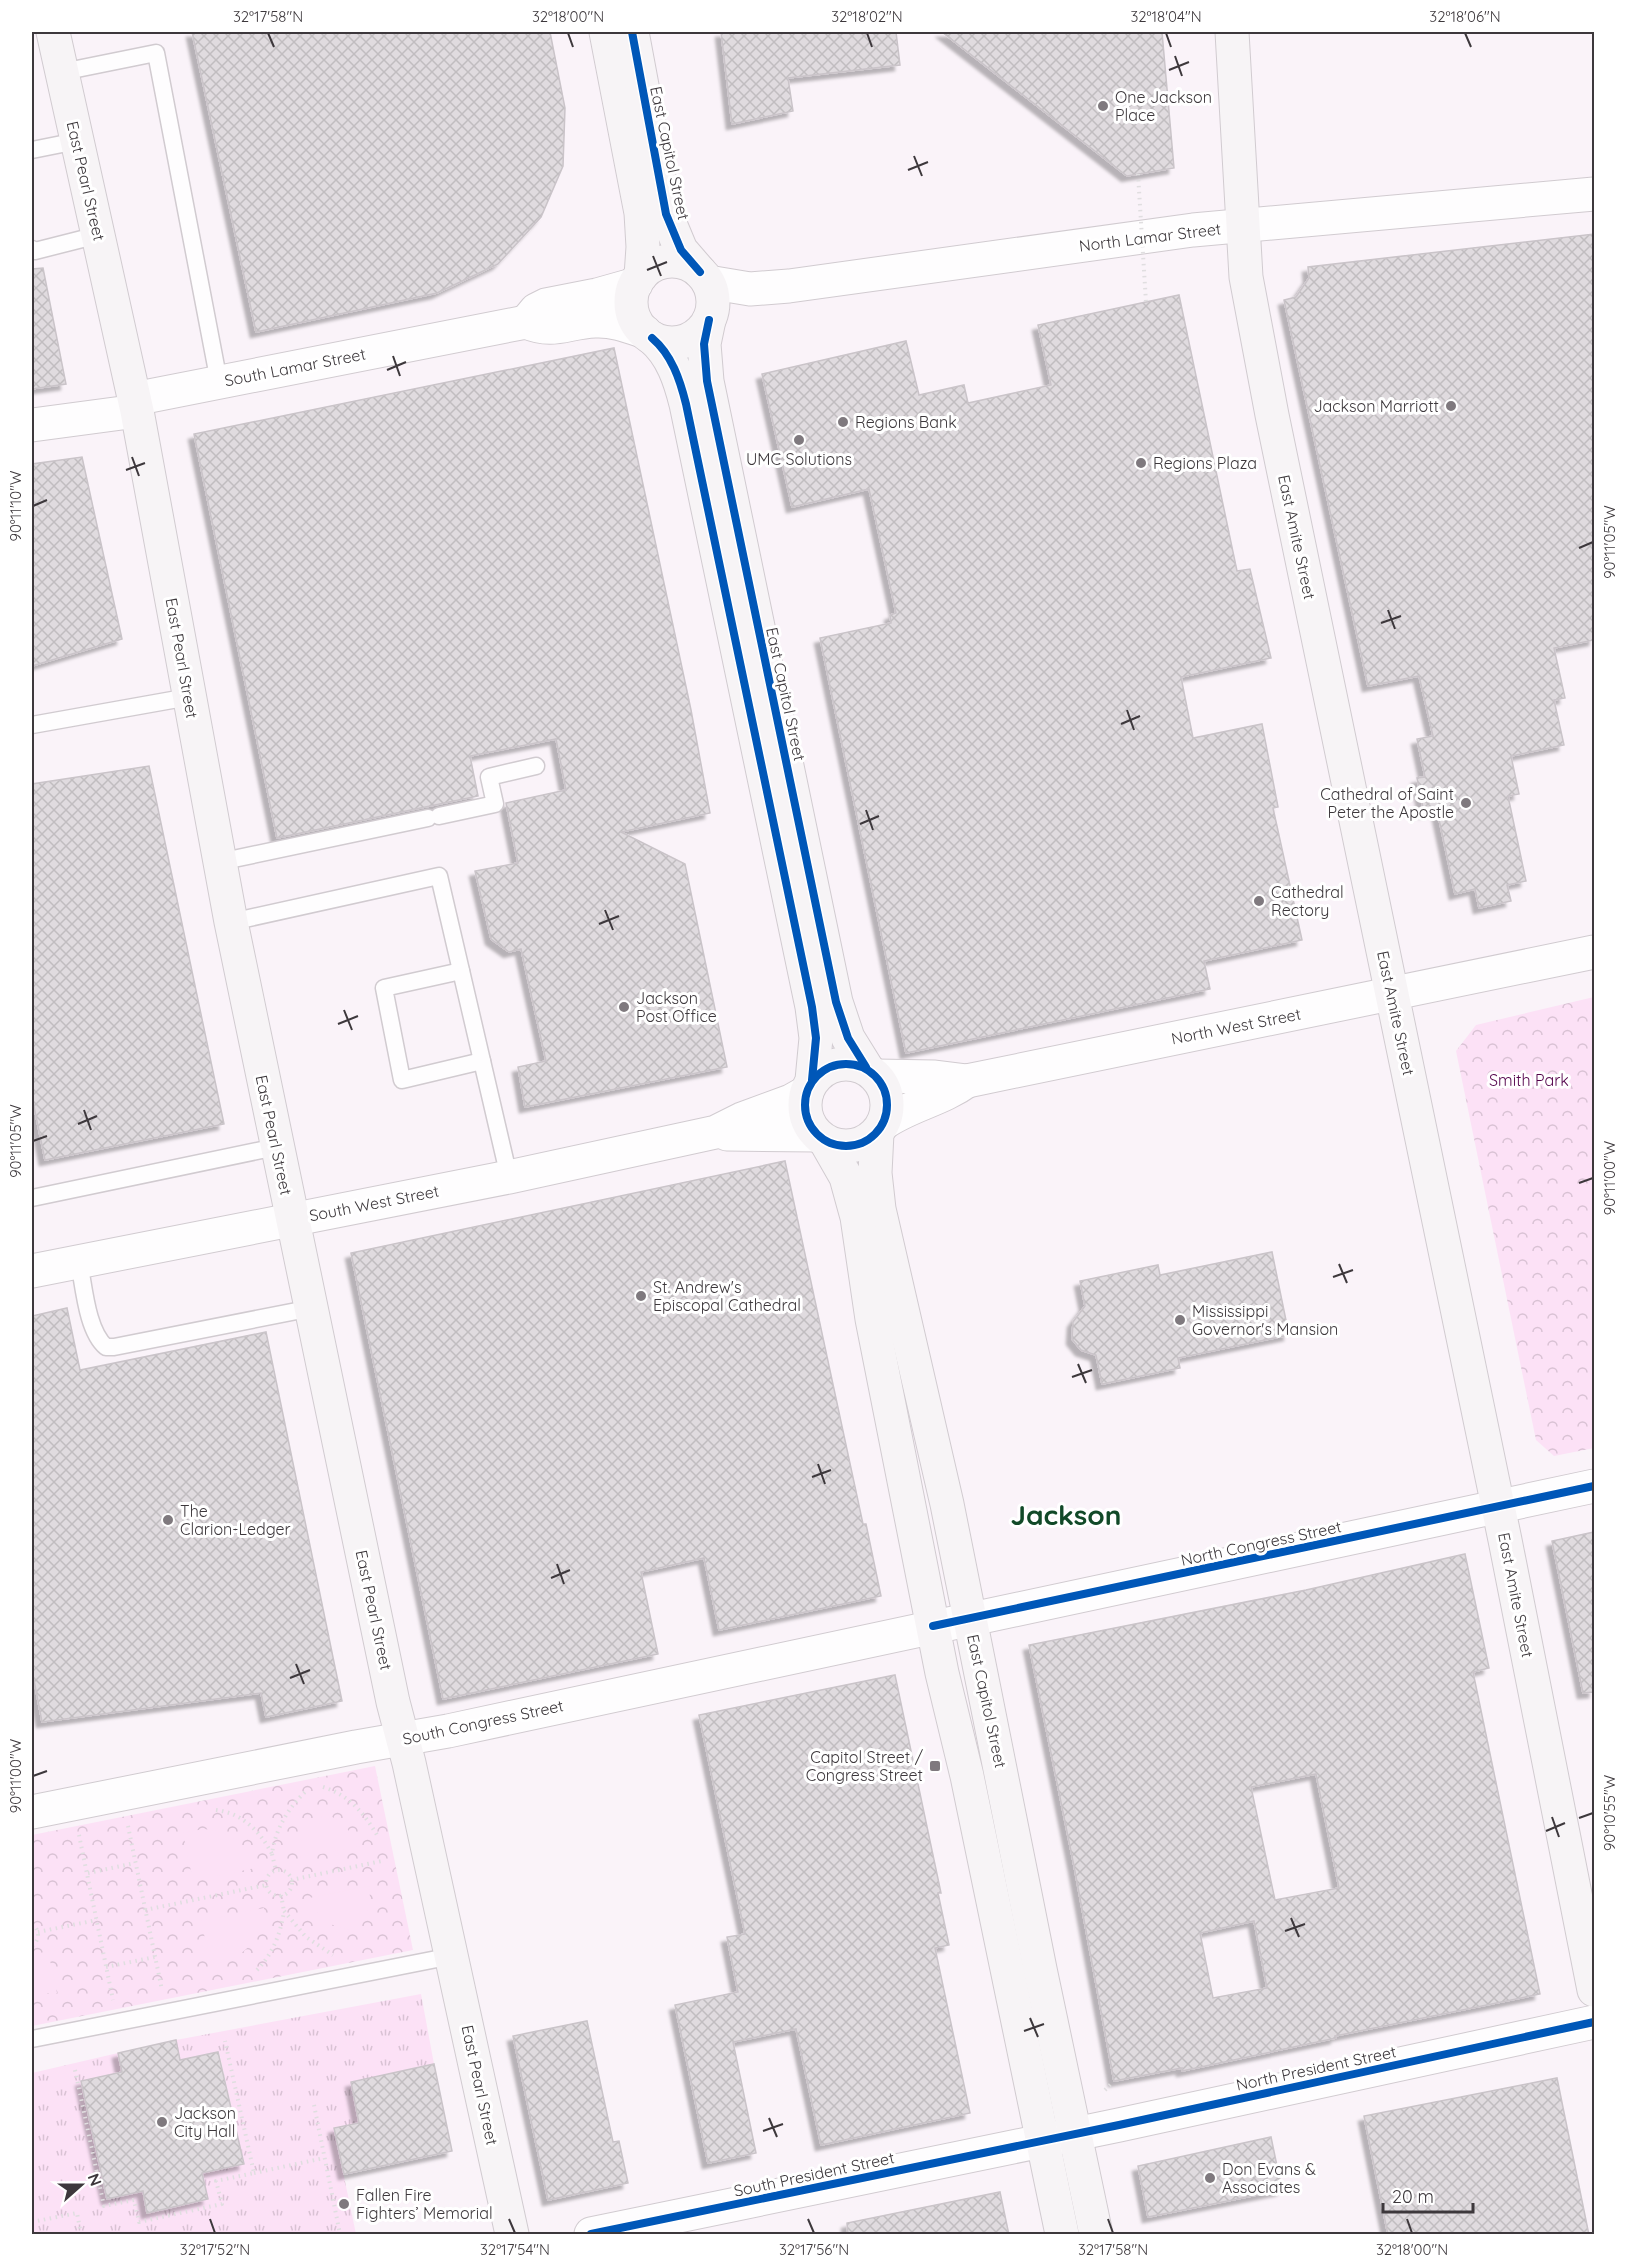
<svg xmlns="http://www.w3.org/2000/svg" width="1626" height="2266" font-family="Quicksand,sans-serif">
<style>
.grass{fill:url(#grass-tufts)}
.park{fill:url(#park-crowns)}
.garden{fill:#fce1f6}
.building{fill:url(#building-cross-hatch);stroke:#cac4c9;stroke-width:1.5;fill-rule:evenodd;filter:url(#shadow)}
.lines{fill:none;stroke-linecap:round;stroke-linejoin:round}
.service-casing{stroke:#d1cbd0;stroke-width:19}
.minor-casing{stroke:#d1cbd0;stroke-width:35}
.tertiary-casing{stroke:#d1cbd0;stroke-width:35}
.secondary-casing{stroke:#d1cbd0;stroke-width:35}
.path{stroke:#e0dee0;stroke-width:4;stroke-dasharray:1.5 4.5;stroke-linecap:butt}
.service{stroke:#fefdfe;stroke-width:16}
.minor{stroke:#fefdfe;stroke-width:33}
.tertiary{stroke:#fefdfe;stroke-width:33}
.secondary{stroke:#f7f4f6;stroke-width:33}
.path-bridge{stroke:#e0dee0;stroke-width:4;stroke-dasharray:1.5 4.5;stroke-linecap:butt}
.cycleway-casing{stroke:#fff;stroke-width:11}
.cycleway{stroke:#0057b8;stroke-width:8}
.ticks{fill:none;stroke:#3d383c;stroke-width:2}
.poi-dot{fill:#7f797e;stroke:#fff;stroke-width:2}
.labels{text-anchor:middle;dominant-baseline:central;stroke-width:6;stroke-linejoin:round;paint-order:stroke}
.poi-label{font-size:16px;fill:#3d383c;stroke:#fff;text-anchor:start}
.street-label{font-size:16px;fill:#3d383c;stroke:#fff}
.park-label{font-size:16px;fill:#52014a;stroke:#fff}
.town-label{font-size:28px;font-weight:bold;fill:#114928;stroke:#fff}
.neatline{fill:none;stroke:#3d383c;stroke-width:2}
.ticks-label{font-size:15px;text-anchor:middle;fill:#3d383c}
</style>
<defs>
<pattern id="grass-tufts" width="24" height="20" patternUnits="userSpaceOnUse" patternTransform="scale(1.5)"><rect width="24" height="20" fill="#fce1f6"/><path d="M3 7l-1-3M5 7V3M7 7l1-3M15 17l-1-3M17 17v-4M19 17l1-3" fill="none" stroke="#d9c2d4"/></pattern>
<pattern id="park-crowns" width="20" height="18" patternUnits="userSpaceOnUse" patternTransform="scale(1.5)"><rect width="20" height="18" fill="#fce1f6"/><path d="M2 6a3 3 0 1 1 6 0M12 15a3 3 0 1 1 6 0" fill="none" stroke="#d9c2d4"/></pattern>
<pattern id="building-cross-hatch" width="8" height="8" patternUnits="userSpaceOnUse" patternTransform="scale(1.5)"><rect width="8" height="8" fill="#e0dbdf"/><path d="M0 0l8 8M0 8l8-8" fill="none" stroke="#c1bdc0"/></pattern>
<filter id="shadow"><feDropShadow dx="-5.5" dy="5.5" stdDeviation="1.5" flood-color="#0004"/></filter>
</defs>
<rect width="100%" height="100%" fill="#faf3f9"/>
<polygon class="grass" points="421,1994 434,2064 351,2082 359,2123 334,2129 356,2234 32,2234 32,2073 118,2053 122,2072 82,2081 143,2191 147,2212 208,2198 202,2173 244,2163 219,2052 180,2060 176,2040"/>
<g class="park">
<polygon points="1594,997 1594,1448 1554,1456 1536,1440 1456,1051 1476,1025"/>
<polygon points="375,1766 413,1950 32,2026 32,1835"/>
</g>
<g class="garden">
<path d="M327,1814L343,1823L360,1846L301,1858C299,1835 307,1824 327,1814Z"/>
<path d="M203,1829C229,1831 246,1843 255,1868L193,1881L183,1833Z"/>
<path d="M369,1886C372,1906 367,1917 353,1930C331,1927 317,1920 309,1898Z"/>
<path d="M264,1908C262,1941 242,1960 211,1965L201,1921Z"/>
<polygon points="48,1951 57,1993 32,1993 32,1955"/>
</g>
<g class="building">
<polygon points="192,32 550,32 565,108 563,166 541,217 498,264 437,293 256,332"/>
<polygon points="721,32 896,32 900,65 788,78 793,111 732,124"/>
<polygon points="942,32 1162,32 1174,168 1127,176"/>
<polygon points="1594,234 1594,640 1554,648 1565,698 1554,700 1564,745 1511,756 1519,794 1508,796 1526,881 1507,885 1511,901 1479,908 1475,889 1455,894 1437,810 1424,813 1417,778 1425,777 1417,739 1433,736 1419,676 1368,686 1284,300 1296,297 1309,278 1308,267"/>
<polygon points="43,268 66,384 32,389 32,269"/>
<polygon points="1179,295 1237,571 1250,569 1271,658 1181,677 1193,738 1262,724 1278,807 1273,808 1302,940 1204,961 1210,989 906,1053 820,638 891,623 890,615 896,613 869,489 792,507 762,374 906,341 919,395 964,385 968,403 1051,385 1038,325"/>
<polygon points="614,348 691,710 710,813 621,832 685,864 727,1067 525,1107 518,1067 546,1061 521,949 509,952 491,939 475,871 518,863 506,803 566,790 556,739 470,756 478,796 277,838 194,434"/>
<polygon points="82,457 122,639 32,666 32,464"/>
<polygon points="149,766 224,1124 45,1160 32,1097 32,784"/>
<polygon points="785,1161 863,1524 866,1524 881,1596 719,1630 704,1558 641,1572 658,1654 443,1699 351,1253"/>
<polygon points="1272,1252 1289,1335 1178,1358 1180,1368 1102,1384 1096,1355 1081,1350 1072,1339 1073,1322 1085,1306 1080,1281 1158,1265 1160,1275"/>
<polygon points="67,1308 80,1370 266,1332 342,1701 266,1717 261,1693 42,1722 32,1670 32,1316"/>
<polygon points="1594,1532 1594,1692 1583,1693 1552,1541"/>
<path d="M1465,1554L1489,1668L1473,1672L1540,1994L1335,2036L1336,2038L1182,2071V2068L1114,2081L1074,1866L1029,1645L1306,1590ZM1316,1774L1339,1888L1275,1900L1251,1787ZM1254,1921L1267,1988L1213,1998L1200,1933Z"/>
<polygon points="895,1675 941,1893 938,1893 949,1945 935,1948 970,2113 821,2145 796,2029 733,2042 756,2153 708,2163 675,2005 738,1992 727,1937 745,1934 699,1715"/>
<polygon points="587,2021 613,2142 619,2141 628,2183 548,2200 513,2036"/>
<polygon points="176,2040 180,2060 218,2052 244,2164 202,2173 208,2199 147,2213 143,2191 107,2199 81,2081 122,2072 118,2053"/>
<polygon points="434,2064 452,2151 344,2174 334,2128 359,2123 351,2082"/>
<polygon points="1557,2078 1589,2235 1388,2235 1364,2116"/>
<polygon points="1271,2137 1282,2190 1148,2217 1138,2166"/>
<polygon points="1000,2192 1009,2235 848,2235 847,2223"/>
</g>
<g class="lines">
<defs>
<g id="service">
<polyline points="62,72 156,53 219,382"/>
<polyline points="32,150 77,141"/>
<polyline points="32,249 35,251 98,235"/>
<polyline points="32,725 189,697"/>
<polyline points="439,816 495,804 489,777 536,766"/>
<polyline points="219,862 428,818"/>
<polyline points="231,922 439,876 509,1177"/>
<polyline points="461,971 384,988 402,1080 482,1061"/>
<polyline points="32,1198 276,1147"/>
<path d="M79,1262C84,1287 87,1331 106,1347H114L312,1308"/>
<polyline points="32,2039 452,1956"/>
</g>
<g id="minor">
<polyline points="32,1812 356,1747 448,1731 1594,1486"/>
<polyline points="591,2234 1119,2125 1594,2022"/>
</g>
<g id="tertiary">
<polyline points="708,282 750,289 789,286 1193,230 1594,194"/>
<polyline points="526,322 536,310 546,305 597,295 636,284"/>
<path d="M134,399L526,322C554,334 567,322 595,321C613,320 628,326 645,332"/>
<polyline points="32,425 137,411"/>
<polyline points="876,1076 935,1077 967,1081 1594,952"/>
<path d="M884,1123C910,1105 941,1100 967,1081"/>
<polyline points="727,1134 817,1135"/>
<polyline points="32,1271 509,1177 716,1132 742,1119 791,1101 807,1092"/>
</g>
<g id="secondary">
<polyline points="53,32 137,411 231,922 393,1702 409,1763 512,2234"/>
<polyline points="606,32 641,213 643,247 641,276"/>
<polyline points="632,32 666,214 681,250 700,272"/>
<polyline points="1232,32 1246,277 1272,415 1505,1540 1594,1990"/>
<circle cx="672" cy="302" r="41"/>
<polyline points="709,320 704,344 707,381 836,1002 848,1038 866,1067"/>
<path d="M652,338C672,355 680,380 686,404L812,1007L816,1038L812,1080"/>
<circle cx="846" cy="1105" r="41"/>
<polyline points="877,1133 875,1173 879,1209 947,1504 1040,1969 1096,2234"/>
<polyline points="826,1142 846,1177 857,1217 872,1319 942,1673 967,1776 1062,2234"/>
</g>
</defs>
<use href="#service" class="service-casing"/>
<use href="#minor" class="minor-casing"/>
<use href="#tertiary" class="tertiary-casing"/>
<use href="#secondary" class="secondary-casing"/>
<g class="path">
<path d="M323,1787C349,1795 364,1813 377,1835"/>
<path d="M216,1810C242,1813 260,1831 272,1854C275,1829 289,1807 307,1790"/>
<polyline points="128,1826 162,1990"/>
<polyline points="79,1835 113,2000"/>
<polyline points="272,1854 276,1871"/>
<circle cx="279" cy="1883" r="13"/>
<polyline points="88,1873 135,1863"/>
<polyline points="291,1880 382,1861"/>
<polyline points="281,1895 284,1911"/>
<polyline points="145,1910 266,1885"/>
<path d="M32,1924C40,1930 40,1940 32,1946"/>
<polyline points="38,1932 97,1920"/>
<polyline points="106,1967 155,1957"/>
<path d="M257,1970C273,1954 281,1932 284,1911L306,1937L333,1955"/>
<polyline points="75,2070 104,2206 134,2200 139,2222 222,2204 216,2181 254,2173 225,2041"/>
<polyline points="1105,2090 1111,2084"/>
<polyline points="314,2105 340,2234"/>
<polyline points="254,2173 324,2158"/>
<polyline points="32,2222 77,2213 81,2234"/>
</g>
<use href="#service" class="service"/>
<use href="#minor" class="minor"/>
<use href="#tertiary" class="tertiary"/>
<use href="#secondary" class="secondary"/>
<polyline class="path-bridge" points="1138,174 1146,302"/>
<defs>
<g id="cycleway">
<polyline points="632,32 666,214 681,250 700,272"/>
<polyline points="709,320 704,344 707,381 836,1002 848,1038 866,1067"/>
<path d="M652,338C672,355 680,380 686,404L812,1007L816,1038L812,1080"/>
<circle cx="846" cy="1105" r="41"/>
<polyline points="933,1626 1594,1486"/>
<polyline points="591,2234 1119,2125 1594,2022"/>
</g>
</defs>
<use href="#cycleway" class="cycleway-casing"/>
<use href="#cycleway" class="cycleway"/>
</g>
<path class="ticks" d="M268,33L274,47M568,33L573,47M867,33L872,47M1166,33L1171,47M1465,33L1471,47M1175,56L1182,76M1169,70L1189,62M914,156L922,176M908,170L928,162M653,256L661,276M647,270L667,262M393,356L400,376M387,370L406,362M132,457L139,476M126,470L145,463M33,506L47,500M1579,548L1593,542M1388,610L1395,629M1381,623L1401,616M1127,710L1134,730M1121,724L1140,716M866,810L873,830M860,824L879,816M605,910L613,930M599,924L619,916M344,1010L352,1030M338,1024L358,1016M84,1110L91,1130M78,1124L97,1116M33,1141L47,1136M1579,1183L1593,1178M1339,1264L1347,1283M1333,1277L1353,1270M1078,1364L1086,1383M1072,1377L1092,1370M818,1464L825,1484M812,1477L831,1470M557,1564L564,1584M551,1578L570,1570M296,1664L304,1684M290,1678L310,1670M33,1776L47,1771M1552,1817L1559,1837M1579,1818L1593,1813M1546,1831L1565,1823M1291,1918L1299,1937M1285,1931L1305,1924M1030,2018L1038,2037M1024,2031L1044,2024M769,2118L777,2137M763,2131L783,2124M210,2219L215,2233M509,2219L515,2233M808,2219L814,2233M1108,2219L1113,2233M1407,2219L1412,2233"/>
<g class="poi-dot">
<circle cx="1103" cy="106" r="6"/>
<circle cx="1451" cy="406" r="6"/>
<circle cx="843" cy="422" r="6"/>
<circle cx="799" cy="440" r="6"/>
<circle cx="1141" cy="463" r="6"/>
<circle cx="1466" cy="803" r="6"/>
<circle cx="1259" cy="901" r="6"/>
<circle cx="624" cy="1007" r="6"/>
<circle cx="641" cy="1296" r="6"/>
<circle cx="1180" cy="1320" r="6"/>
<circle cx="168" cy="1520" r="6"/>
<rect x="929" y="1760" width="12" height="12" rx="3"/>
<circle cx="162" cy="2122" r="6"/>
<circle cx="1210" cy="2178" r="6"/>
<circle cx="344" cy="2204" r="6"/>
</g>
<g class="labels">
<g class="poi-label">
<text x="1115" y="97">One Jackson<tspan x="1115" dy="18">Place</tspan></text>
<text x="1439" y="406" text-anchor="end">Jackson Marriott</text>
<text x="855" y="422">Regions Bank</text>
<text x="799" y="459" text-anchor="middle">UMC Solutions</text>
<text x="1153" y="463">Regions Plaza</text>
<text x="1454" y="794" text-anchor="end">Cathedral of Saint<tspan x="1454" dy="18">Peter the Apostle</tspan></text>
<text x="1271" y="892">Cathedral<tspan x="1271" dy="18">Rectory</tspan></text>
<text x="636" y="998">Jackson<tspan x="636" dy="18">Post Office</tspan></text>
<text x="653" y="1287">St. Andrew's<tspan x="653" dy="18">Episcopal Cathedral</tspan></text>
<text x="1192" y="1311">Mississippi<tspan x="1192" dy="18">Governor's Mansion</tspan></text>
<text x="180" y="1511">The<tspan x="180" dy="18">Clarion-Ledger</tspan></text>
<text x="923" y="1757" text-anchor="end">Capitol Street /<tspan x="923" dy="18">Congress Street</tspan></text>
<text x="174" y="2113">Jackson<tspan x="174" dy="18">City Hall</tspan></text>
<text x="1222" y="2169">Don Evans &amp;<tspan x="1222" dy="18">Associates</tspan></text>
<text x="356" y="2195">Fallen Fire<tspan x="356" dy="18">Fighters’ Memorial</tspan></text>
</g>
<g class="street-label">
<text transform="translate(670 153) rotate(78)">East Capitol Street</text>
<text transform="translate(86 181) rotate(77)">East Pearl Street</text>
<text transform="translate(1150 237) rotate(-7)">North Lamar Street</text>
<text transform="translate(295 367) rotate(-11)">South Lamar Street</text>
<text transform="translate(1297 537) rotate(78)">East Amite Street</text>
<text transform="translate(182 658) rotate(80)">East Pearl Street</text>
<text transform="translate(786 694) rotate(78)">East Capitol Street</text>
<text transform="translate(1396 1013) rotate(78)">East Amite Street</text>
<text transform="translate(1236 1026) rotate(-11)">North West Street</text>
<text transform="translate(274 1135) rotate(78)">East Pearl Street</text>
<text transform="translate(374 1203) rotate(-11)">South West Street</text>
<text transform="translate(1261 1543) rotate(-12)">North Congress Street</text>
<text transform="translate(1516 1595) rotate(79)">East Amite Street</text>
<text transform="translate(374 1610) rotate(78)">East Pearl Street</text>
<text transform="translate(987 1701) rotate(78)">East Capitol Street</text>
<text transform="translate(483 1722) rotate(-12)">South Congress Street</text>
<text transform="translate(1316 2068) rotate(-12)">North President Street</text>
<text transform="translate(480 2085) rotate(78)">East Pearl Street</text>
<text transform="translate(814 2174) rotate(-12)">South President Street</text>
</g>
<g class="park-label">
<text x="1529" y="1080">Smith Park</text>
</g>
<g class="town-label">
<text x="1066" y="1514">Jackson</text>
</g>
</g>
<rect width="1626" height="2266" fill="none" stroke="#ffffff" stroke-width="66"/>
<g transform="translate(81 2185) rotate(69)" stroke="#ffffff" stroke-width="4.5" paint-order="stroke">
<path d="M0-4.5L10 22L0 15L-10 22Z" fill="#3d383c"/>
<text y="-9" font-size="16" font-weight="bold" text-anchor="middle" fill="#3d383c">N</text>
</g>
<path d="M1383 2203v9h90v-9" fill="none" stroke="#3d383c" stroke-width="3"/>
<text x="1392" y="2203" font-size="18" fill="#3d383c" stroke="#ffffff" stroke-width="4.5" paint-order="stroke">20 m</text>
<rect x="33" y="33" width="1560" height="2200" class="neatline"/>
<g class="ticks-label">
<text x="268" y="22">32°17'58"N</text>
<text x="568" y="22">32°18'00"N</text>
<text x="867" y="22">32°18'02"N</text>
<text x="1166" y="22">32°18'04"N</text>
<text x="1465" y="22">32°18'06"N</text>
<text transform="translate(16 506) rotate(-90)" y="5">90°11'10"W</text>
<text transform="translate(1610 542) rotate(-90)" y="5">90°11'05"W</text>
<text transform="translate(16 1141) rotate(-90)" y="5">90°11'05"W</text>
<text transform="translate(1610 1178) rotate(-90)" y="5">90°11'00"W</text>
<text transform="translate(16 1776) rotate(-90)" y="5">90°11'00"W</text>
<text transform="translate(1610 1813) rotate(-90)" y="5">90°10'55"W</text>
<text x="215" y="2255">32°17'52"N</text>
<text x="515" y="2255">32°17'54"N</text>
<text x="814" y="2255">32°17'56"N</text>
<text x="1113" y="2255">32°17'58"N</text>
<text x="1412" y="2255">32°18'00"N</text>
</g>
</svg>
